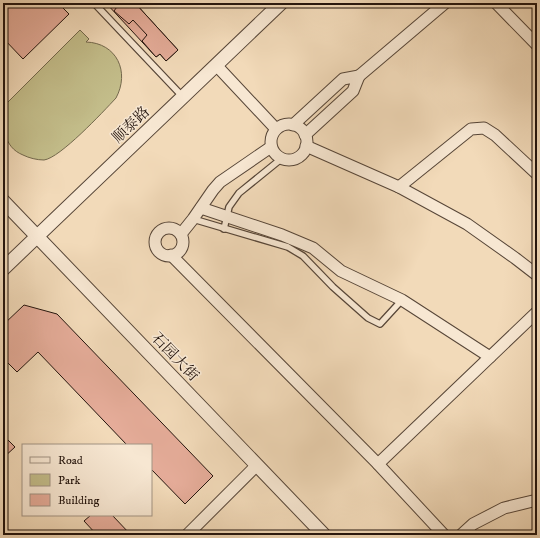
<svg xmlns="http://www.w3.org/2000/svg" width="540" height="538" font-family="'IM FELL DW Pica','Noto Serif SC',serif">
<style>
.green{fill:#c3bd8a;stroke:#73684c}
.building{fill:#e5ac99;stroke:#23140d}
.lines{fill:none;stroke-linecap:round;stroke-linejoin:round}
.service-casing{stroke:#574638;stroke-width:8}
.minor-casing{stroke:#574638;stroke-width:13}
.tertiary-casing{stroke:#574638;stroke-width:15}
.service{stroke:#f7e7d2;stroke-width:5.5}
.minor{stroke:#f7e7d2;stroke-width:11}
.tertiary{stroke:#f7e7d2;stroke-width:13}
.labels{text-anchor:middle;dominant-baseline:central;stroke-width:3;stroke-linejoin:round;paint-order:stroke}
.street-label{font-size:15px;fill:#23140d;stroke:#f7e7d2}
</style>
<rect width="100%" height="100%" fill="#f2dab9"/>
<filter id="stains"><feTurbulence type="fractalNoise" baseFrequency=".005" numOctaves="4"/><feColorMatrix values="0 0 0 0 .2 0 0 0 0 .09 0 0 0 0 .02 0 0 0 .5 -.17"/></filter>
<radialGradient id="worn" r=".72"><stop offset=".6" stop-color="#630" stop-opacity="0"/><stop offset="1" stop-color="#630" stop-opacity=".3"/></radialGradient>
<path class="green" d="M80,30L89,39L86,42C117,43 130,72 116,98C103,112 60,158 44,160C37,160 29,158 23,155C3,147 3,126 3,107Z"/>
<g class="building">
<polygon points="3,3 58,3 69,14 23,59 3,38"/>
<polygon points="106,3 135,3 178,50 166,61 160,54 156,57"/>
<polygon points="118,3 135,3 178,50 166,61 160,54 156,57 142,41 147,35 133,20 129,24 114,11 119,4"/>
<polygon points="24,305 57,314 213,476 185,504 151,469 151,445 127,445 38,352 17,372 3,358 3,325"/>
<polygon points="3,435 15,447 3,458"/>
<polygon points="91,515 112,515 131,535 97,535 84,521"/>
</g>
<g class="lines">
<defs>
<g id="service">
<polyline points="94,3 183,97"/>
<polyline points="193,219 288,247 303,256 333,287 368,318 380,324 402,300"/>
<polyline points="224,229 229,207 239,193 281,159"/>
</g>
<g id="minor">
<polyline points="496,3 537,45"/>
<polyline points="216,65 276,129"/>
<polyline points="359,76 445,3"/>
<circle cx="289" cy="142" r="18"/>
<polyline points="293,125 343,79 359,76 353,91 305,135"/>
<polyline points="306,146 399,187 467,224 515,258 537,275"/>
<polyline points="399,187 471,129 484,128 495,135 537,174"/>
<polyline points="201,208 282,235 313,248 341,271 402,300 490,357"/>
<circle cx="169" cy="242" r="14"/>
<polyline points="181,234 193,219 213,190 220,182 271,147"/>
<polyline points="171,255 378,464 444,535"/>
<polyline points="378,464 537,312"/>
<polyline points="187,535 257,465"/>
<polyline points="461,535 473,524 504,508 537,500"/>
</g>
<g id="tertiary">
<polyline points="3,201 324,535"/>
<polyline points="3,269 281,3"/>
</g>
</defs>
<use href="#service" class="service-casing"/>
<use href="#minor" class="minor-casing"/>
<use href="#tertiary" class="tertiary-casing"/>
<use href="#service" class="service"/>
<use href="#minor" class="minor"/>
<use href="#tertiary" class="tertiary"/>
</g>
<g class="labels">
<g class="street-label">
<text transform="translate(131 125) rotate(-44)">顺泰路</text>
<text transform="translate(175 357) rotate(46)">石园大街</text>
</g>
</g>
<rect width="540" height="538" fill="none" stroke="#f2dab9" stroke-width="16"/>
<rect x="4" y="4" width="532" height="530" fill="none" stroke="#23140d" stroke-width="2"/>
<rect x="8" y="8" width="524" height="522" fill="none" stroke="#23140d"/>
<rect x="22" y="444" width="130" height="72" fill="#f7e7d2" stroke="#a29383"/>
<rect x="30" y="457" width="20" height="6" fill="#f7e7d2" stroke="#a29383"/>
<text x="58" y="464" font-size="12" fill="#23140d">Road</text>
<rect x="30" y="474" width="20" height="12" fill="#c3bd8a" stroke="#a29383"/>
<text x="58" y="484" font-size="12" fill="#23140d">Park</text>
<rect x="30" y="494" width="20" height="12" fill="#e5ac99" stroke="#a29383"/>
<text x="58" y="504" font-size="12" fill="#23140d">Building</text>
<rect width="100%" height="100%" filter="url(#stains)"/>
<rect width="100%" height="100%" fill="url(#worn)"/>
</svg>
